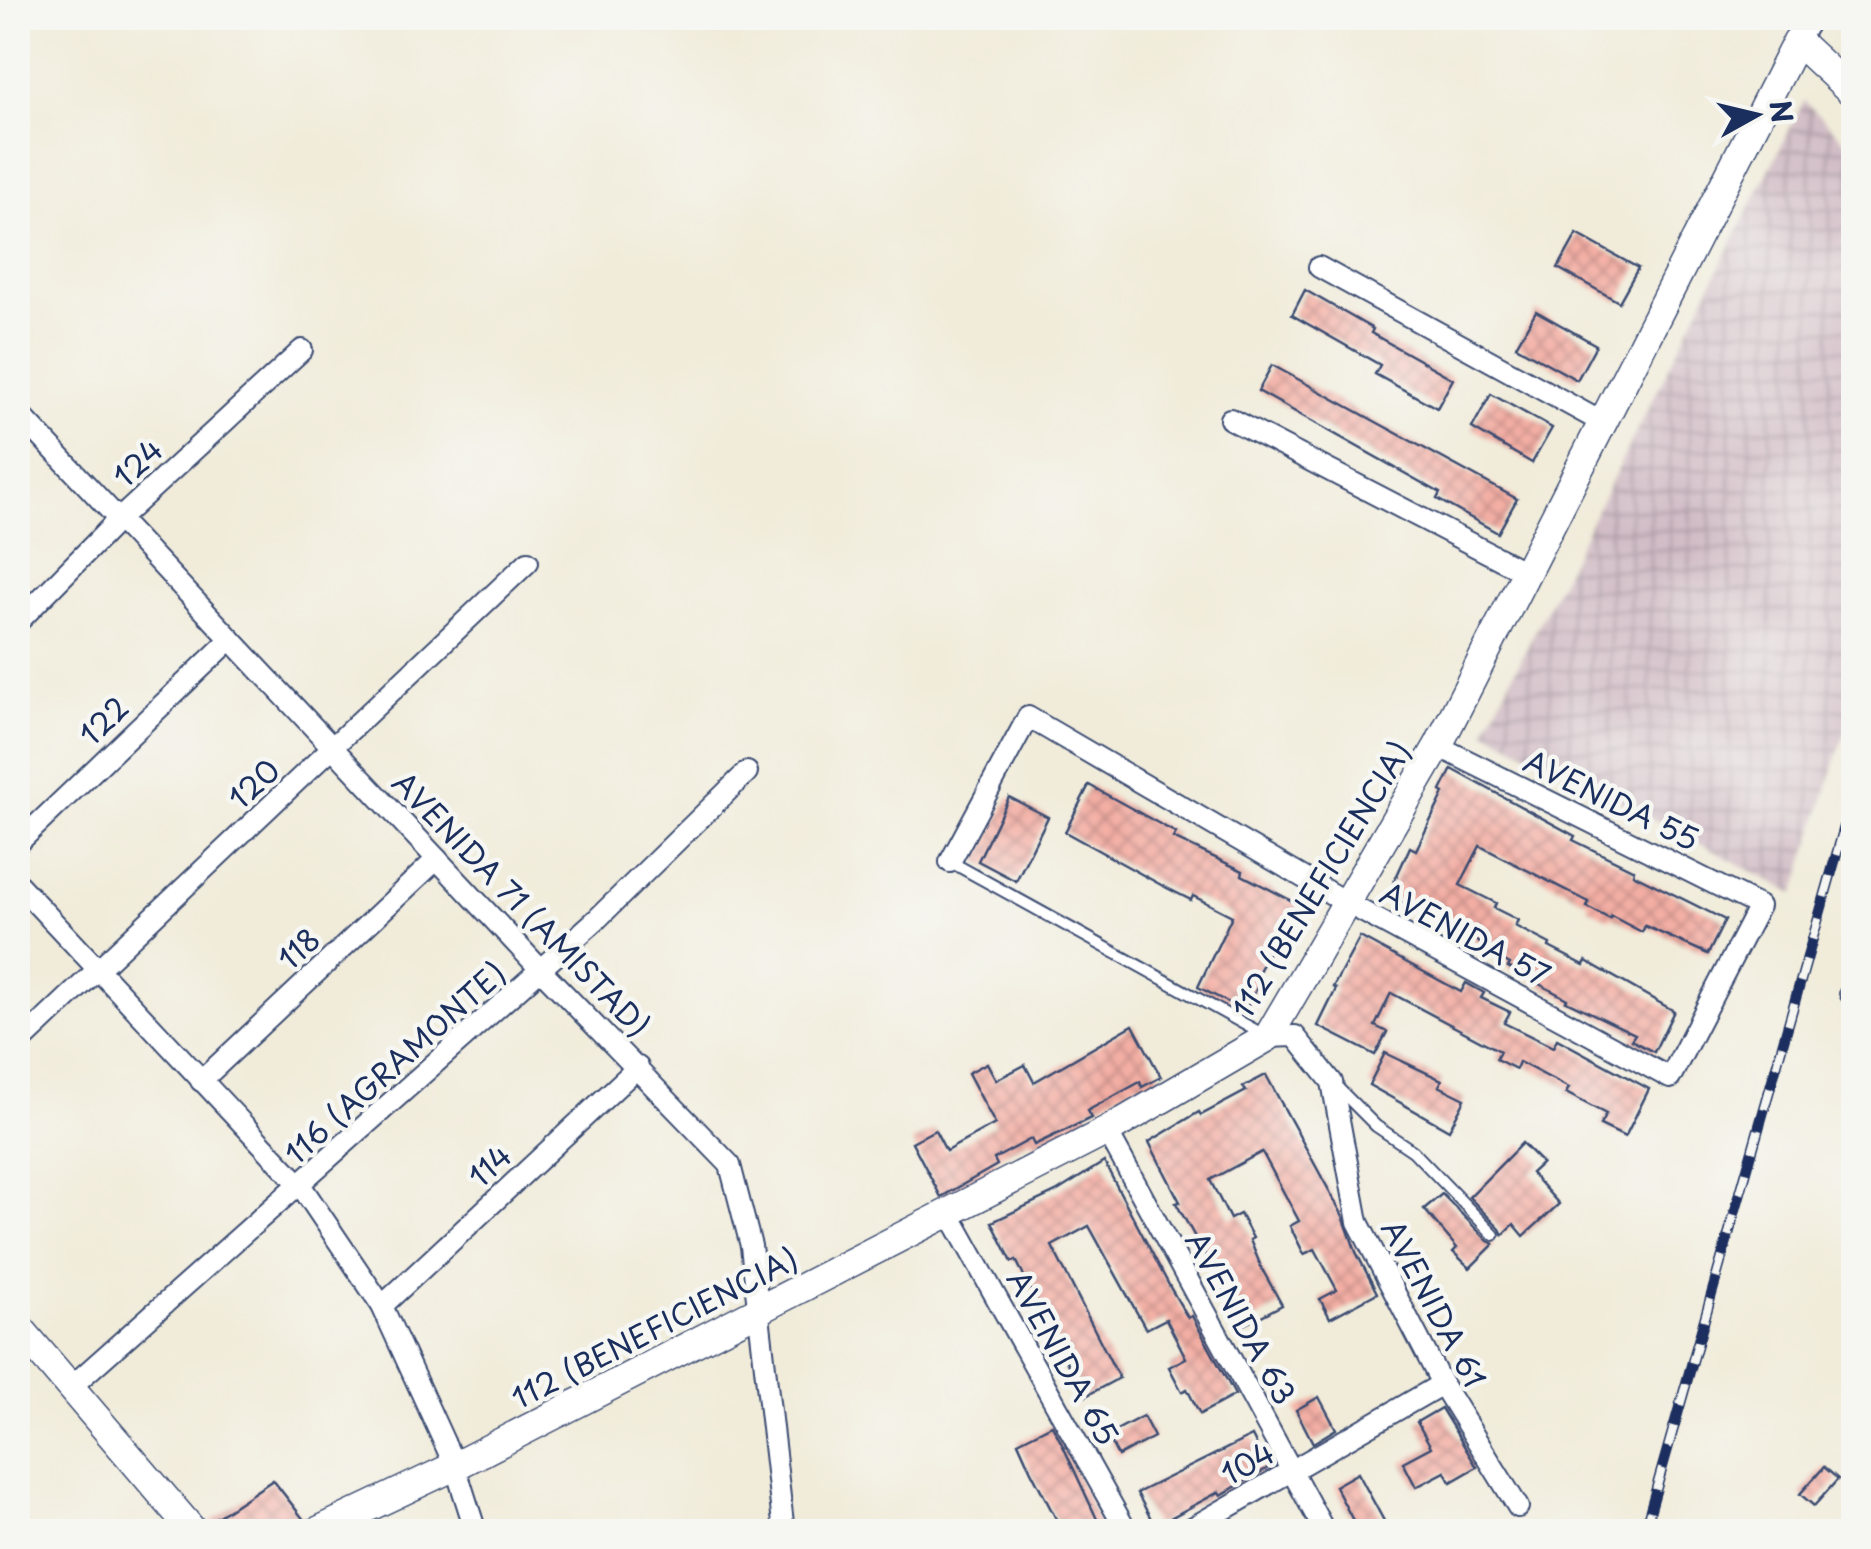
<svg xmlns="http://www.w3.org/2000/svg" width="1871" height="1549" font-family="'Playpen Sans',sans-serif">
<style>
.industrial{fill:url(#industrial-grid)}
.building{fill:url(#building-cross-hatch)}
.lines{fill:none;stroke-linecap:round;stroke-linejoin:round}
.lane-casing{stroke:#3b4b71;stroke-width:14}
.street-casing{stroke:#3b4b71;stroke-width:24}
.secondary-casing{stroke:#3b4b71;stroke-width:31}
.lane{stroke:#fff;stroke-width:10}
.street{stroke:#fff;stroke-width:20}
.secondary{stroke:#fff;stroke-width:28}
.rail-casing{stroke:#1b2f5e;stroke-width:11}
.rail{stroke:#f6f6f2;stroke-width:8;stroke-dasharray:22;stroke-linecap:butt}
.labels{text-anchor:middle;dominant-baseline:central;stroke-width:9;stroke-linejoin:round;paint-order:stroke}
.street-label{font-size:30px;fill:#1b2f5e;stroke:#f6f6f2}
</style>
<defs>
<pattern id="industrial-grid" width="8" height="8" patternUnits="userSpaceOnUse" patternTransform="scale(2.5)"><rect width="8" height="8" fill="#d2bdc6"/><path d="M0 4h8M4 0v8" fill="none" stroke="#aa9aa4"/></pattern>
<pattern id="building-cross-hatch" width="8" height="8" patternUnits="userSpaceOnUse" patternTransform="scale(2.5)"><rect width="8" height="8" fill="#f4afa4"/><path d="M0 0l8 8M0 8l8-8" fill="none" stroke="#c58f89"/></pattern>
</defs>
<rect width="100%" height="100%" fill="#f6f6f2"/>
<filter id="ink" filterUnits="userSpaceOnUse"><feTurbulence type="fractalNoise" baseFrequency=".01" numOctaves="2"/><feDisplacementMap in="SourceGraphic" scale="20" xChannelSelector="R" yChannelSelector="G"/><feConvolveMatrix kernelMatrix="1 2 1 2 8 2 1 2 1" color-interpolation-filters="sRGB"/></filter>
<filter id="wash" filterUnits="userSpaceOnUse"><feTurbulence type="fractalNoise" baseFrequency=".0048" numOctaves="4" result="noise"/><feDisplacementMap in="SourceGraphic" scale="40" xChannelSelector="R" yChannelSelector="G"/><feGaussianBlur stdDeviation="2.25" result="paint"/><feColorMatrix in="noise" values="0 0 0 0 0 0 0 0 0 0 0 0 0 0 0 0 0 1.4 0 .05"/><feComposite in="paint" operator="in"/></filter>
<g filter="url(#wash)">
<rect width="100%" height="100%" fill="#f1ecda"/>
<polygon class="industrial" points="1804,101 1853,148 1854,701 1795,894 1485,730"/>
<g id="blocks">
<g class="building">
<polygon points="1577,234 1638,268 1619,302 1558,268"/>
<polygon points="1305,290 1373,329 1371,333 1453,379 1437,408 1375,374 1380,365 1292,315"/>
<polygon points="1536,311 1596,345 1577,380 1516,346"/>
<polygon points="1272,365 1517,499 1498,533 1437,499 1440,493 1258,391"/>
<polygon points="1491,394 1552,428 1532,463 1472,428"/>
<polygon points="1452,769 1575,836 1573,840 1634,870 1633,874 1725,920 1708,954 1645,926 1642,932 1611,916 1610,919 1587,907 1589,902 1480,846 1460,885 1496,903 1494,908 1518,920 1515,926 1550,944 1549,947 1584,965 1586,961 1674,1011 1654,1052 1631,1040 1635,1034 1566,1001 1567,999 1508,967 1510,964 1480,948 1482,944 1388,895 1410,847 1416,850 1444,793 1441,791"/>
<polygon points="1089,785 1176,833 1173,838 1243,871 1242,875 1300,905 1288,930 1282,927 1255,979 1260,982 1245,1011 1198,987 1232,916 1193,896 1191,900 1163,886 1065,832"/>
<polygon points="1009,797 1048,817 1016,881 978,861"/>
<polygon points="1360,937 1461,992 1466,983 1484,993 1481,998 1510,1012 1504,1023 1553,1047 1557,1039 1649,1089 1625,1137 1600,1125 1606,1114 1566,1093 1569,1088 1519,1062 1516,1069 1496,1059 1500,1051 1391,993 1375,1026 1387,1032 1375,1055 1318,1026 1336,989 1333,987"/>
<polygon points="1133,1025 1161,1077 1142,1087 1140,1082 1087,1111 1091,1118 1070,1128 1034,1145 1031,1139 994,1159 997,1165 941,1197 912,1142 935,1130 946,1151 995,1124 968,1073 987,1063 996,1080 1025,1065 1034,1082"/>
<polygon points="1385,1053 1442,1080 1439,1086 1465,1099 1449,1130 1369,1085"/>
<polygon points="1266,1075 1343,1216 1356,1252 1377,1293 1330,1318 1320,1299 1337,1290 1315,1249 1304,1254 1290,1226 1299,1221 1262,1152 1210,1180 1230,1219 1240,1214 1253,1238 1250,1240 1262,1269 1282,1305 1244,1325 1176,1203 1180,1202 1149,1142 1199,1112 1201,1115 1246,1091 1243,1087"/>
<polygon points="1522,1143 1542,1163 1531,1173 1559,1204 1524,1236 1514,1224 1503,1235 1500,1229 1469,1197"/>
<polygon points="1104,1162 1171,1289 1188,1318 1192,1316 1235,1395 1200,1414 1187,1389 1182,1392 1169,1367 1186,1358 1166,1319 1146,1329 1089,1226 1052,1246 1119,1378 1084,1397 1016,1260 1012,1262 992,1222 1056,1192"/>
<polygon points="1442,1194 1488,1241 1494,1244 1470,1268 1453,1252 1457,1248 1424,1209"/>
<polygon points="1319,1397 1336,1429 1313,1443 1296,1410"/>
<polygon points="1441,1408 1477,1467 1451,1482 1445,1472 1416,1487 1403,1462 1431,1447 1417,1422"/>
<polygon points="1143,1416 1154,1437 1118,1456 1107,1435"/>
<polygon points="1052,1425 1063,1446 1103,1532 1063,1532 1031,1471 1018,1442"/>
<polygon points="1252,1436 1268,1468 1221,1495 1219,1492 1155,1526 1137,1493"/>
<polygon points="1824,1467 1838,1479 1814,1506 1800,1494"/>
<polygon points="1358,1473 1390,1532 1359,1532 1335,1486"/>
<polygon points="273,1480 304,1520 301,1523 284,1532 221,1532 211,1521"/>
</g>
</g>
</g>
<g filter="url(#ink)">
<use href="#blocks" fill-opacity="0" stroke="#3b4b71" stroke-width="2.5"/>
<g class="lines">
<defs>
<g id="lane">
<polyline points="951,862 1264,1035"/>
<polyline points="1336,1086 1376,1126 1413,1151 1494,1235"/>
</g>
<g id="street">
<polyline points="1797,41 1811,18"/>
<polyline points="1319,267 1605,424"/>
<polyline points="18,412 541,970 730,1165 751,1246 784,1532"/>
<polyline points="1230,419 1527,573"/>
<polyline points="18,622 118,520 302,350"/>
<polyline points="18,843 231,639"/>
<polyline points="950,862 1028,717 1347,903 1670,1078 1759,906 1438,746"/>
<polyline points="18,884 301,1186 382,1306 455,1466 476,1532"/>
<polyline points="1854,988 1850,993 1854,997"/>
<polyline points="1268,1037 1295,1036 1332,1082 1358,1222 1442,1384 1518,1507"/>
<polyline points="18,1045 528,562"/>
<polyline points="201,1081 437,859"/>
<polyline points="1107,1131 1325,1532"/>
<polyline points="948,1211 1127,1532"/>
<polyline points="382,1306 638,1067"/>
<polyline points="72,1386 597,919 747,772"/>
<polyline points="1185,1532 1442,1384"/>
</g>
<g id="secondary">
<polyline points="18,1326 194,1532"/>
<polyline points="316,1532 455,1466 1107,1131 1268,1037 1438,746 1797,41 1854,94"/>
</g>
</defs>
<use href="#lane" class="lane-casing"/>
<use href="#street" class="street-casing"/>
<use href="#secondary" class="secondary-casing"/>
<use href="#lane" class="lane"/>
<use href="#street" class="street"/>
<use href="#secondary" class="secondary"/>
<defs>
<polyline id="rail" points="1644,1532 1854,793"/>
</defs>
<use href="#rail" class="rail-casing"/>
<use href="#rail" class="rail"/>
</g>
</g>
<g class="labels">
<g class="street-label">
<text transform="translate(137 462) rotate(-43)">124</text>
<text transform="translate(103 720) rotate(-44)">122</text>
<text transform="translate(253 783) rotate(-43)">120</text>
<text transform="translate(1612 799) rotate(26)">AVENIDA 55</text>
<text transform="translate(1320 879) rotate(-59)">112 (BENEFICIENCIA)</text>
<text transform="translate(522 903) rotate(46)">AVENIDA 71 (AMISTAD)</text>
<text transform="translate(1466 933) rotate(28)">AVENIDA 57</text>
<text transform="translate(298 948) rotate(-43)">118</text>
<text transform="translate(394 1062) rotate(-42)">116 (AGRAMONTE)</text>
<text transform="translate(489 1165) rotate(-43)">114</text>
<text transform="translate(1435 1303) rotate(62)">AVENIDA 61</text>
<text transform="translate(1242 1317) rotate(61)">AVENIDA 63</text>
<text transform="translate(654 1327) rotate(-27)">112 (BENEFICIENCIA)</text>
<text transform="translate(1064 1357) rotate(61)">AVENIDA 65</text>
<text transform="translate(1247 1462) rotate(-29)">104</text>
</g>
</g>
<rect width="1871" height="1549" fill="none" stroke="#f6f6f2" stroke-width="60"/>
<g transform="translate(1756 115) rotate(82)" stroke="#f6f6f2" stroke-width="8" paint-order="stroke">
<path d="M0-8L18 38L0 25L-18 38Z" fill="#1b2f5e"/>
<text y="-15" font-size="28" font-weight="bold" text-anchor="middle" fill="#1b2f5e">N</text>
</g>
</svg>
